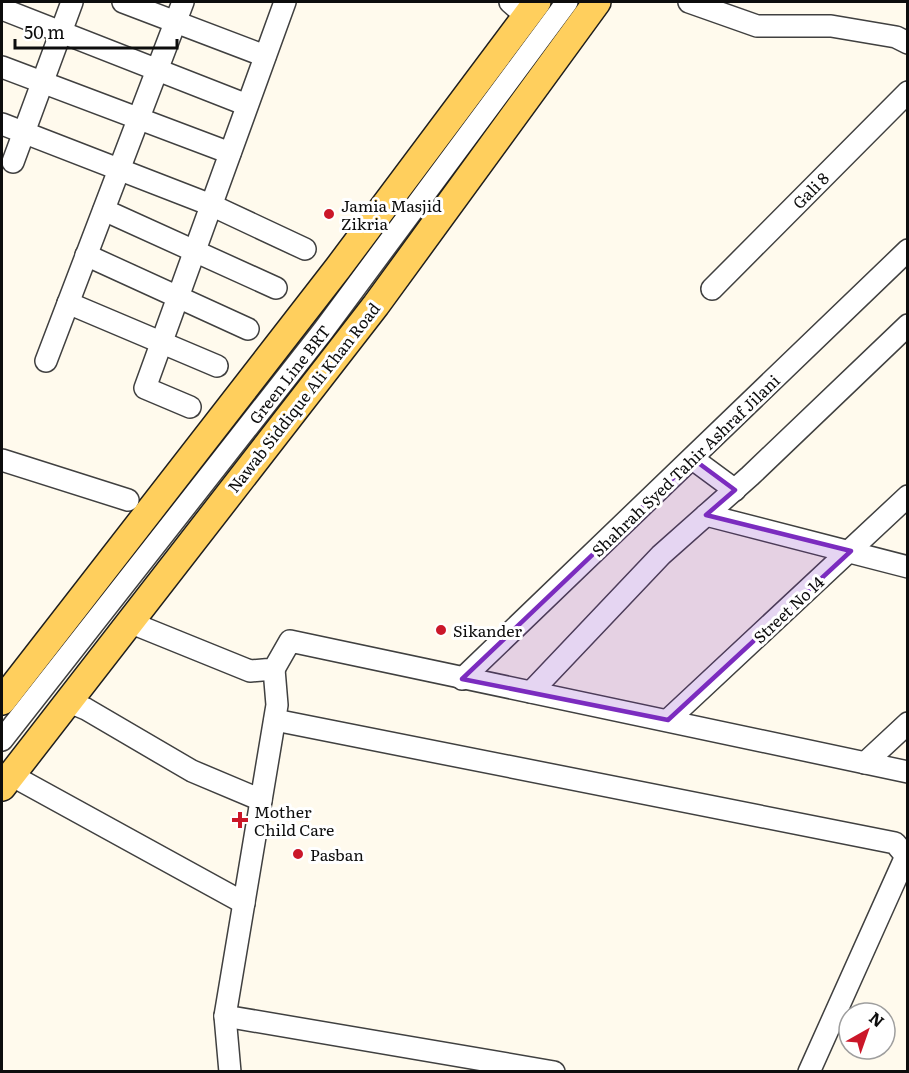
<svg xmlns="http://www.w3.org/2000/svg" width="909" height="1073" font-family="Literata,serif">
<style>
.lines{fill:none;stroke-linecap:round;stroke-linejoin:round}
.minor-casing{stroke:#404040;stroke-width:24}
.major-casing{stroke:#1e1e1e;stroke-width:30}
.minor{stroke:#fff;stroke-width:21}
.major{stroke:#ffcf5d;stroke-width:27}
.marked{fill:#7b2cbf;fill-opacity:0.2;stroke:#7b2cbf;stroke-width:4.5;stroke-linejoin:round}
.poi-dot{fill:#cb1729;stroke:#fff;stroke-width:2}
.labels{text-anchor:middle;dominant-baseline:central;stroke-width:6;stroke-linejoin:round;paint-order:stroke}
.street-label{font-size:16px;fill:#0d0d0d;stroke:#fff}
.poi-label{font-size:16px;fill:#0d0d0d;stroke:#fff;text-anchor:start}
</style>
<rect width="100%" height="100%" fill="#fffaed"/>
<g class="lines">
<defs>
<g id="minor">
<polyline points="123,2 265,56"/>
<polyline points="510,2 526,16"/>
<polyline points="689,2 757,26 831,26 896,37 908,43"/>
<polyline points="2,9 247,105"/>
<polyline points="2,67 230,153"/>
<polyline points="2,124 211,205 305,249"/>
<polyline points="13,162 72,2"/>
<polyline points="104,210 276,288"/>
<polyline points="86,255 248,329"/>
<polyline points="712,289 908,92"/>
<polyline points="68,303 217,366"/>
<polyline points="46,361 183,2"/>
<polyline points="190,407 145,388 285,2"/>
<polyline points="693,459 735,490"/>
<polyline points="2,460 128,500"/>
<polyline points="706,515 908,567"/>
<polyline points="129,622 250,671 274,669 290,641 908,772"/>
<polyline points="462,679 908,250"/>
<polyline points="531,692 661,555 750,476 908,325"/>
<polyline points="67,701 86,709 192,771 261,800"/>
<polyline points="275,720 895,843 906,856"/>
<polyline points="668,720 908,496"/>
<polyline points="2,740 323,331 567,2"/>
<polyline points="865,763 908,723"/>
<polyline points="11,775 244,903"/>
<polyline points="225,1016 554,1072"/>
<polyline points="230,1072 225,1016 277,705 274,669"/>
<polyline points="809,1072 906,856 908,856"/>
</g>
<g id="major">
<polyline points="2,701 338,268 537,2"/>
<polyline points="2,787 376,305 597,2"/>
</g>
</defs>
<use href="#minor" class="minor-casing"/>
<use href="#major" class="major-casing"/>
<use href="#minor" class="minor"/>
<use href="#major" class="major"/>
</g>
<path class="marked" d="M693,459L735,490L706,515L851,551L668,720L462,679Z"/>
<g class="poi-dot">
<circle cx="329" cy="214" r="6"/>
<circle cx="441" cy="630" r="6"/>
<path d="M237 811h6v6h6v6h-6v6h-6v-6h-6v-6h6z"/>
<circle cx="298" cy="854" r="6"/>
</g>
<g class="labels">
<g class="street-label">
<text transform="translate(810 190) rotate(-45)">Gali 8</text>
<text transform="translate(289 374) rotate(-52)">Green Line BRT</text>
<text transform="translate(303 397) rotate(-52)">Nawab Siddique Ali Khan Road</text>
<text transform="translate(685 465) rotate(-44)">Shahrah Syed Tahir Ashraf Jilani</text>
<text transform="translate(788 609) rotate(-43)">Street No 14</text>
</g>
<g class="poi-label">
<text x="341" y="205">Jamia Masjid<tspan x="341" dy="18">Zikria</tspan></text>
<text x="453" y="630">Sikander</text>
<text x="254" y="811">Mother<tspan x="254" dy="18">Child Care</tspan></text>
<text x="310" y="854">Pasban</text>
</g>
</g>
<rect width="909" height="1073" fill="none" stroke="#0d0d0d" stroke-width="6"/>
<g transform="translate(867 1031) rotate(40)"><circle r="28" fill="#ffffff" stroke="#9e9e9e" stroke-width="1.5"/>
<path d="M0-4.5L10 22L0 15L-10 22Z" fill="#cb1729"/>
<text y="-9" font-size="16" font-weight="bold" text-anchor="middle" fill="#0d0d0d">N</text>
</g>
<path d="M15 39v9h162v-9" fill="none" stroke="#0d0d0d" stroke-width="3"/>
<text x="24" y="39" font-size="18" fill="#0d0d0d" stroke="#ffffff" stroke-width="4.5" paint-order="stroke">50 m</text>
</svg>
